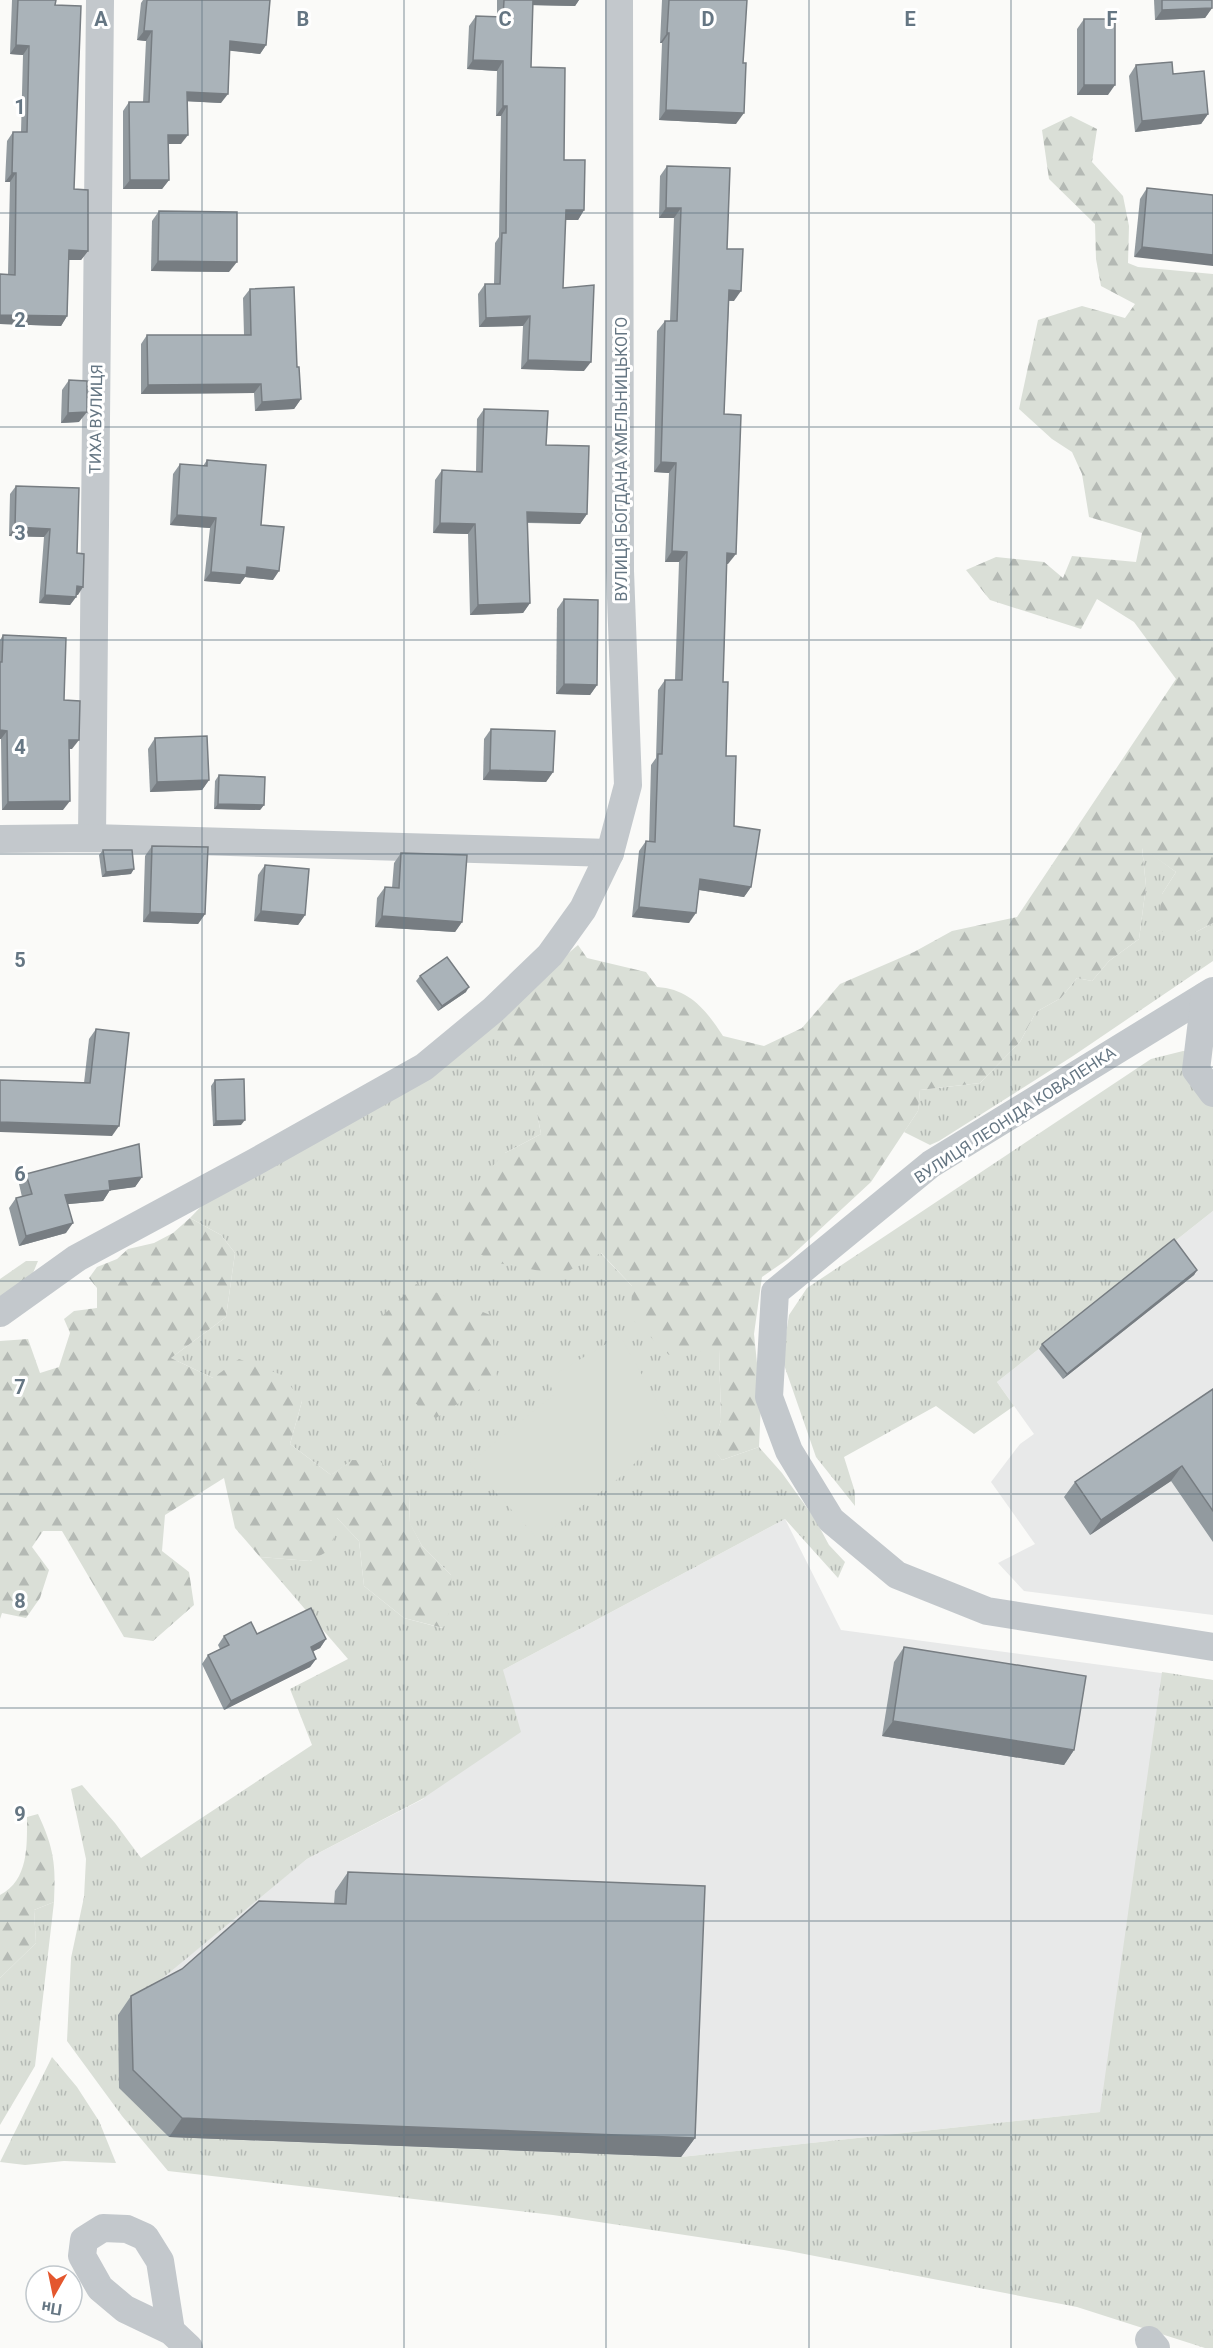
<svg xmlns="http://www.w3.org/2000/svg" width="1213" height="2348" font-family="Roboto,sans-serif">
<style>
.built{fill:#e8e9e9}
.grass{fill:url(#grass-tufts)}
.forest{fill:url(#forest-firs)}
.garden{fill:#dadfd7}
.lines{fill:none;stroke-linecap:round;stroke-linejoin:round}
.minor{stroke:#c3c8cc;stroke-width:28}
.wall{fill:#929a9f}
.shaded-wall{fill:#777d82}
.building{fill:#aab3b9;stroke:#777d82;stroke-width:1.5}
.grid{fill:none;stroke:#657683;stroke-width:1.5;stroke-opacity:0.55}
.labels{text-anchor:middle;dominant-baseline:central;stroke-width:6;stroke-linejoin:round;paint-order:stroke}
.street-label{font-size:16px;fill:#657683;stroke:#fff}
.grid-label{font-size:20px;text-anchor:middle;font-weight:bold;fill:#657683;stroke:#fff;stroke-width:6;stroke-linejoin:round;paint-order:stroke}
</style>
<defs>
<pattern id="grass-tufts" width="24" height="20" patternUnits="userSpaceOnUse" patternTransform="scale(1.5)"><rect width="24" height="20" fill="#dadfd7"/><path d="M3 7l-1-3M5 7V3M7 7l1-3M15 17l-1-3M17 17v-4M19 17l1-3" fill="none" stroke="#b4b9b4"/></pattern>
<pattern id="forest-firs" width="22" height="20" patternUnits="userSpaceOnUse" patternTransform="scale(1.5)"><rect width="22" height="20" fill="#dadfd7"/><path d="M5 1l3.5 6h-7zM16 11l3.5 6h-7z" fill="#b4b9b4"/></pattern>
</defs>
<rect width="100%" height="100%" fill="#fafaf8"/>
<g class="built">
<polygon points="1213,1211 1213,1615 1024,1591 998,1563 1035,1544 991,1482 1020,1444 1034,1434 997,1382"/>
<polygon points="785,1519 841,1630 1213,1680 1213,2264 1100,2112 681,2157 169,2137 119,2088 118,2015 186,1937 277,1883 307,1859 423,1799 503,1670"/>
</g>
<g class="grass">
<polygon points="1142,847 1176,872 1162,894 1196,932 1213,923 1213,961 1073,1056 939,1141 930,1145 904,1132 918,1111 920,1090 980,1083 1020,1042 1036,1012 1061,998 1077,978 1092,981 1109,961 1139,939 1146,886"/>
<polygon points="489,1009 543,1065 537,1113 541,1134 505,1153 632,1286 719,1349 721,1420 713,1448 722,1460 759,1447 782,1473 815,1519 829,1545 845,1562 838,1578 785,1519 503,1670 521,1732 422,1799 307,1859 118,2015 169,2137 681,2157 1100,2112 1162,1672 1213,1680 1213,2348 1205,2348 1077,2307 784,2250 553,2215 168,2171 122,2116 67,2041 71,1958 84,1897 86,1859 71,1789 82,1785 115,1823 141,1858 312,1745 290,1689 348,1659 260,1557 311,1561 336,1517 359,1541 364,1586 404,1618 442,1628 451,1575 422,1546 410,1524 409,1496 352,1461 331,1475 290,1444 302,1401 213,1378 171,1358 226,1317 235,1253 221,1235 190,1218 211,1196"/>
<polygon points="1183,1051 1198,1052 1213,1093 1213,1211 997,1382 1014,1406 974,1434 936,1406 844,1457 855,1492 855,1506 816,1457 782,1359 789,1315 807,1288 1151,1059"/>
<polygon points="54,1902 35,2066 0,2125 0,1978 36,1943 34,1910"/>
<polygon points="52,2057 77,2087 99,2121 116,2163 64,2161 25,2165 0,2162"/>
</g>
<g class="forest">
<path d="M1071,116L1097,129L1092,162L1123,196L1129,226L1128,263L1138,267L1213,274V923L1196,932H1157L1162,894L1176,872L1142,848L1146,886L1139,939L1109,961L1092,981L1077,978L1061,998L1036,1012L1020,1042L980,1083L920,1090L918,1111L871,1182L788,1259L762,1277L754,1334L761,1402L759,1447L722,1460L712,1448L721,1420L719,1349L669,1355L631,1318L632,1286L601,1253L561,1275L493,1262L456,1239L467,1193L505,1153L541,1134L537,1113L527,1082L543,1065L516,1057L489,1026L531,985L578,945L587,958L646,972L657,987C690,989 706,1010 723,1036L764,1046L802,1028L840,984L914,952L952,931L1017,917L1176,679L1134,622L1097,599L1081,629L990,600L966,570L996,557L1044,562L1063,578L1072,556L1136,562L1142,533L1089,517L1082,474L1072,452L1052,439L1019,409L1038,320L1082,306L1125,318L1135,304L1101,286L1096,259L1095,224L1049,179L1042,130Z"/>
<polygon points="190,1218 221,1235 235,1253 226,1317 171,1358 213,1378 239,1359 282,1375 302,1401 290,1444 331,1475 352,1460 380,1461 409,1496 410,1523 422,1546 451,1575 452,1604 443,1628 404,1618 364,1586 359,1541 337,1518 332,1549 310,1561 260,1557 235,1528 224,1478 165,1515 162,1551 189,1572 194,1605 153,1641 124,1637 62,1531 43,1531 32,1547 49,1570 40,1598 26,1618 2,1613 0,1619 0,1341 28,1339 40,1373 59,1367 70,1333 64,1319 74,1311 97,1308 97,1288 89,1278 97,1267 117,1259 128,1249 154,1243 173,1233"/>
<polygon points="26,1261 38,1261 33,1273 0,1306 0,1279"/>
<polygon points="416,1284 490,1315 497,1378 436,1418 377,1376 377,1321"/>
<path d="M38,1814C54,1848 56,1865 54,1902L34,1910L36,1943L0,1978V1895C29,1880 27,1845 27,1817Z"/>
</g>
<polygon class="garden" points="620,1336 672,1428 619,1478 538,1539 469,1463 554,1395 548,1378"/>
<g class="lines">
<g class="minor">
<polyline points="92,838 100,0"/>
<polyline points="0,839 92,838 610,853"/>
<polyline points="1213,991 931,1164 775,1292 769,1397 789,1451 831,1520 897,1575 987,1611 1213,1647"/>
<polyline points="1205,996 1196,1070 1213,1093"/>
<polyline points="0,1313 77,1258 255,1162 424,1067 493,1010 550,955 583,909 610,853 628,785 620,571 619,0"/>
<polyline points="171,2331 160,2261 145,2237 127,2229 103,2228 84,2240 82,2256 100,2288 125,2309 171,2331 189,2348"/>
<polyline points="1149,2340 1156,2348"/>
</g>
</g>
<g class="wall">
<polygon points="12,0 56,0 55,5 74,189 88,251 81,260 69,260 67,316 61,326 0,324 0,274 8,274 10,182 5,182 7,141 13,132 21,132 23,55 10,54"/>
<polygon points="143,0 270,0 266,45 260,54 229,50 221,103 187,101 181,144 168,144 169,180 162,189 123,189 123,111 129,102 143,102 146,41 137,40 141,3"/>
<polygon points="497,0 579,0 575,6 533,5 531,67 564,160 584,210 578,220 565,220 563,288 584,371 521,369 523,326 479,327 478,294 485,284 494,284 495,243 499,237 501,116 496,116 497,71 467,69 469,26 476,16 497,17"/>
<polygon points="662,0 747,0 736,124 659,120 662,43 660,43"/>
<polygon points="1154,0 1212,0 1212,8 1205,18 1155,20"/>
<polygon points="1084,19 1108,95 1077,95 1077,29"/>
<polygon points="1136,65 1173,74 1208,114 1201,124 1135,132 1129,76"/>
<polygon points="667,166 727,249 734,301 729,301 724,414 728,564 727,564 723,682 726,756 734,826 751,887 744,897 699,890 689,923 632,917 639,851 646,841 649,842 651,765 656,758 658,690 665,680 675,680 679,562 665,562 669,473 654,472 657,331 665,321 670,321 674,218 659,218 660,176"/>
<polygon points="1147,188 1213,195 1134,257 1140,199"/>
<polygon points="159,211 229,272 151,271 152,221"/>
<polygon points="250,289 297,367 301,399 294,409 255,411 254,393 141,394 141,344 147,335 244,335 243,298"/>
<polygon points="69,380 79,422 61,423 62,390"/>
<polygon points="484,409 546,445 587,514 580,524 527,523 530,603 523,613 470,615 468,534 433,533 435,480 442,470 476,472 477,419"/>
<polygon points="207,460 261,525 273,580 245,577 240,584 204,581 210,528 170,525 173,474 180,464 203,466"/>
<polygon points="16,486 77,553 78,595 76,595 76,597 70,605 39,603 44,537 9,536 10,494"/>
<polygon points="564,599 597,685 590,695 556,694 557,609"/>
<polygon points="3,635 64,700 72,749 69,749 63,810 2,810 1,739 0,739 0,640"/>
<polygon points="491,729 553,772 546,782 483,780 484,739"/>
<polygon points="155,738 209,780 202,790 150,792 148,749"/>
<polygon points="219,775 264,805 260,810 214,809 215,781"/>
<polygon points="152,846 205,914 198,924 143,922 145,856"/>
<polygon points="103,850 131,874 102,877 99,855"/>
<polygon points="401,853 462,922 455,932 375,927 377,898 385,887 392,888 394,863"/>
<polygon points="265,865 305,915 298,925 254,921 258,875"/>
<polygon points="420,976 466,992 438,1011 416,981"/>
<polygon points="96,1029 112,1136 84,1083 89,1039"/>
<polygon points="215,1080 241,1125 213,1126 211,1086"/>
<polygon points="26,1174 142,1177 135,1187 110,1190 103,1201 68,1204 66,1233 19,1246 9,1208 16,1198 22,1197 19,1184"/>
<polygon points="1197,1270 1194,1275 1063,1379 1039,1349 1042,1344"/>
<polygon points="1213,1389 1213,1542 1171,1481 1090,1535 1064,1497 1075,1482"/>
<polygon points="257,1634 326,1639 320,1648 313,1651 316,1659 310,1667 224,1710 202,1664 208,1655 220,1649 218,1645 224,1636"/>
<polygon points="904,1647 1074,1750 1064,1765 882,1736 894,1662"/>
<polygon points="348,1872 695,2138 681,2157 169,2137 119,2088 118,2015 131,1996 334,1904 335,1891"/>
</g>
<g class="shaded-wall">
<polygon points="531,0 579,0 575,6 527,5"/>
<polygon points="1212,8 1205,18 1155,20 1162,10"/>
<polygon points="144,31 152,31 146,41 137,40"/>
<polygon points="667,33 669,33 662,43 660,43"/>
<polygon points="230,41 266,45 260,54 223,50"/>
<polygon points="16,45 29,46 23,55 10,54"/>
<polygon points="473,60 503,61 497,71 467,69"/>
<polygon points="1084,85 1115,85 1108,95 1077,95"/>
<polygon points="187,92 228,94 221,103 181,101"/>
<polygon points="503,106 507,106 501,116 496,116"/>
<polygon points="666,110 744,113 736,124 659,120"/>
<polygon points="1208,114 1201,124 1135,132 1142,121"/>
<polygon points="168,135 188,135 181,144 162,144"/>
<polygon points="12,173 16,173 10,182 5,182"/>
<polygon points="130,180 169,180 162,189 123,189"/>
<polygon points="666,208 681,208 674,218 659,218"/>
<polygon points="566,210 584,210 578,220 559,220"/>
<polygon points="1142,247 1213,255 1213,266 1134,257"/>
<polygon points="69,250 88,251 81,260 62,260"/>
<polygon points="158,261 237,262 229,272 151,271"/>
<polygon points="729,290 741,291 734,301 722,300"/>
<polygon points="0,315 67,316 61,326 0,324"/>
<polygon points="530,316 523,326 479,327 486,318"/>
<polygon points="528,360 591,362 584,371 521,369"/>
<polygon points="261,384 254,393 141,394 148,385"/>
<polygon points="301,399 294,409 255,411 262,402"/>
<polygon points="87,412 79,422 61,423 68,413"/>
<polygon points="661,462 676,463 669,473 654,472"/>
<polygon points="527,512 587,514 580,524 520,522"/>
<polygon points="177,515 216,518 210,528 170,525"/>
<polygon points="440,523 475,524 468,534 433,533"/>
<polygon points="15,527 50,529 44,537 9,536"/>
<polygon points="672,551 687,552 679,562 665,562"/>
<polygon points="727,553 736,554 728,564 720,563"/>
<polygon points="247,567 279,571 273,580 245,577 240,584 204,581 211,572"/>
<polygon points="77,586 83,587 78,595 71,594"/>
<polygon points="45,595 76,597 70,605 39,603"/>
<polygon points="530,603 523,613 470,615 478,605"/>
<polygon points="564,684 597,685 590,695 556,694"/>
<polygon points="0,730 7,731 1,739 0,739"/>
<polygon points="69,740 79,740 72,749 63,748"/>
<polygon points="490,770 553,772 546,782 483,780"/>
<polygon points="209,780 202,790 150,792 157,782"/>
<polygon points="70,801 63,810 2,810 8,802"/>
<polygon points="218,804 264,805 260,810 214,809"/>
<polygon points="134,869 131,874 102,877 106,872"/>
<polygon points="700,879 751,887 744,897 693,889"/>
<polygon points="639,907 696,913 689,923 632,917"/>
<polygon points="261,911 305,915 298,925 254,921"/>
<polygon points="150,912 205,914 198,924 143,922"/>
<polygon points="382,916 462,922 455,932 375,927"/>
<polygon points="469,987 466,992 438,1011 442,1006"/>
<polygon points="245,1120 241,1125 213,1126 216,1121"/>
<polygon points="0,1122 119,1126 112,1136 0,1132"/>
<polygon points="142,1177 135,1187 107,1191 110,1190 103,1201 58,1205 65,1195 109,1181"/>
<polygon points="73,1223 66,1233 19,1246 26,1236"/>
<polygon points="1197,1270 1194,1275 1063,1379 1067,1374"/>
<polygon points="1182,1466 1171,1481 1090,1535 1101,1520"/>
<polygon points="326,1639 320,1648 304,1656 311,1647"/>
<polygon points="316,1659 310,1667 224,1710 231,1701"/>
<polygon points="893,1721 1074,1750 1064,1765 882,1736"/>
<polygon points="182,2118 695,2138 681,2157 169,2137"/>
</g>
<g class="building">
<polygon points="18,0 56,0 55,5 81,6 74,189 88,190 88,251 69,250 67,316 0,315 0,274 15,275 16,173 12,173 13,132 27,132 29,46 16,45"/>
<polygon points="147,0 270,0 266,45 230,41 228,94 187,92 188,135 168,135 169,180 130,180 129,102 149,102 152,31 144,31"/>
<polygon points="504,0 533,0 531,67 565,68 564,160 585,160 584,210 566,210 563,288 594,285 591,362 528,360 530,316 486,318 485,284 500,284 502,233 506,233 507,106 503,106 503,61 473,60 476,16 503,17"/>
<polygon points="669,0 747,0 743,63 746,63 744,113 666,110 669,33 667,33"/>
<polygon points="1162,0 1212,0 1212,8 1162,10"/>
<rect x="1084" y="19" width="31" height="66"/>
<polygon points="1172,62 1173,74 1204,71 1208,114 1142,121 1136,65"/>
<polygon points="667,166 730,168 727,249 743,249 741,291 729,290 724,414 741,415 736,554 727,553 723,682 728,682 726,756 736,756 734,826 760,830 751,887 700,879 696,913 639,907 646,841 655,842 658,754 662,754 665,680 682,680 687,552 672,551 676,463 661,462 665,321 677,321 681,208 666,208"/>
<polygon points="1147,188 1213,195 1213,255 1142,247"/>
<polygon points="159,211 237,212 237,262 158,261"/>
<polygon points="294,287 297,367 299,367 301,399 262,402 261,384 148,385 147,335 251,335 250,289"/>
<polygon points="69,380 87,381 87,412 68,413"/>
<polygon points="484,409 548,411 546,445 589,446 587,514 527,512 530,603 478,605 475,524 440,523 442,470 482,472"/>
<polygon points="207,460 266,465 261,525 284,527 279,571 247,567 246,575 211,572 216,518 177,515 180,464 207,466"/>
<polygon points="16,486 79,488 77,553 84,554 83,587 77,586 76,597 45,595 50,529 15,527"/>
<polygon points="564,599 598,600 597,685 564,684"/>
<polygon points="3,635 66,638 64,700 80,701 79,740 69,740 70,801 8,802 7,731 0,730 0,662 2,662"/>
<polygon points="491,729 555,731 553,772 490,770"/>
<polygon points="207,736 209,780 157,782 155,738"/>
<polygon points="219,775 265,777 264,805 218,804"/>
<polygon points="152,846 208,847 205,914 150,912"/>
<polygon points="103,850 132,850 134,869 106,872"/>
<polygon points="401,853 467,855 462,922 382,916 385,887 399,888"/>
<polygon points="265,865 309,869 305,915 261,911"/>
<polygon points="447,957 469,987 442,1006 420,976"/>
<polygon points="96,1029 129,1033 119,1126 0,1122 0,1080 90,1083"/>
<polygon points="244,1079 245,1120 216,1121 215,1080"/>
<polygon points="139,1144 142,1177 109,1181 110,1190 65,1195 73,1223 26,1236 16,1198 32,1194 26,1174"/>
<polygon points="1174,1239 1197,1270 1067,1374 1042,1344"/>
<polygon points="1213,1389 1213,1511 1182,1466 1101,1520 1075,1482"/>
<polygon points="311,1608 326,1639 311,1647 316,1659 231,1701 208,1655 229,1645 224,1636 251,1622 257,1634"/>
<polygon points="904,1647 1086,1676 1074,1750 893,1721"/>
<polygon points="348,1872 705,1886 695,2138 182,2118 133,2070 131,1996 182,1969 259,1901 346,1904"/>
</g>
<path class="grid" d="M202,0V2348M404,0V2348M606,0V2348M809,0V2348M1011,0V2348M0,213H1213M0,427H1213M0,640H1213M0,854H1213M0,1067H1213M0,1281H1213M0,1494H1213M0,1708H1213M0,1921H1213M0,2135H1213"/>
<g class="labels">
<g class="street-label">
<text transform="translate(96 419) rotate(-89)">ТИХА ВУЛИЦЯ</text>
<text transform="translate(621 459) rotate(-90)">ВУЛИЦЯ БОГДАНА ХМЕЛЬНИЦЬКОГО</text>
<text transform="translate(1015 1115) rotate(-33)">ВУЛИЦЯ ЛЕОНІДА КОВАЛЕНКА</text>
</g>
</g>
<g class="grid-label">
<text x="101" y="26">A</text>
<text x="303" y="26">B</text>
<text x="505" y="26">C</text>
<text x="708" y="26">D</text>
<text x="910" y="26">E</text>
<text x="1112" y="26">F</text>
<text x="20" y="114">1</text>
<text x="20" y="327">2</text>
<text x="20" y="540">3</text>
<text x="20" y="754">4</text>
<text x="20" y="967">5</text>
<text x="20" y="1181">6</text>
<text x="20" y="1394">7</text>
<text x="20" y="1608">8</text>
<text x="20" y="1821">9</text>
</g>
<g transform="translate(54 2294) rotate(189)"><circle r="28" fill="#ffffff" stroke="#c1c8cd" stroke-width="1.5"/>
<path d="M0-4.5L10 22L0 15L-10 22Z" fill="#e4572e"/>
<text y="-9" font-size="16" font-weight="bold" text-anchor="middle" fill="#657683">Пн</text>
</g>
</svg>
